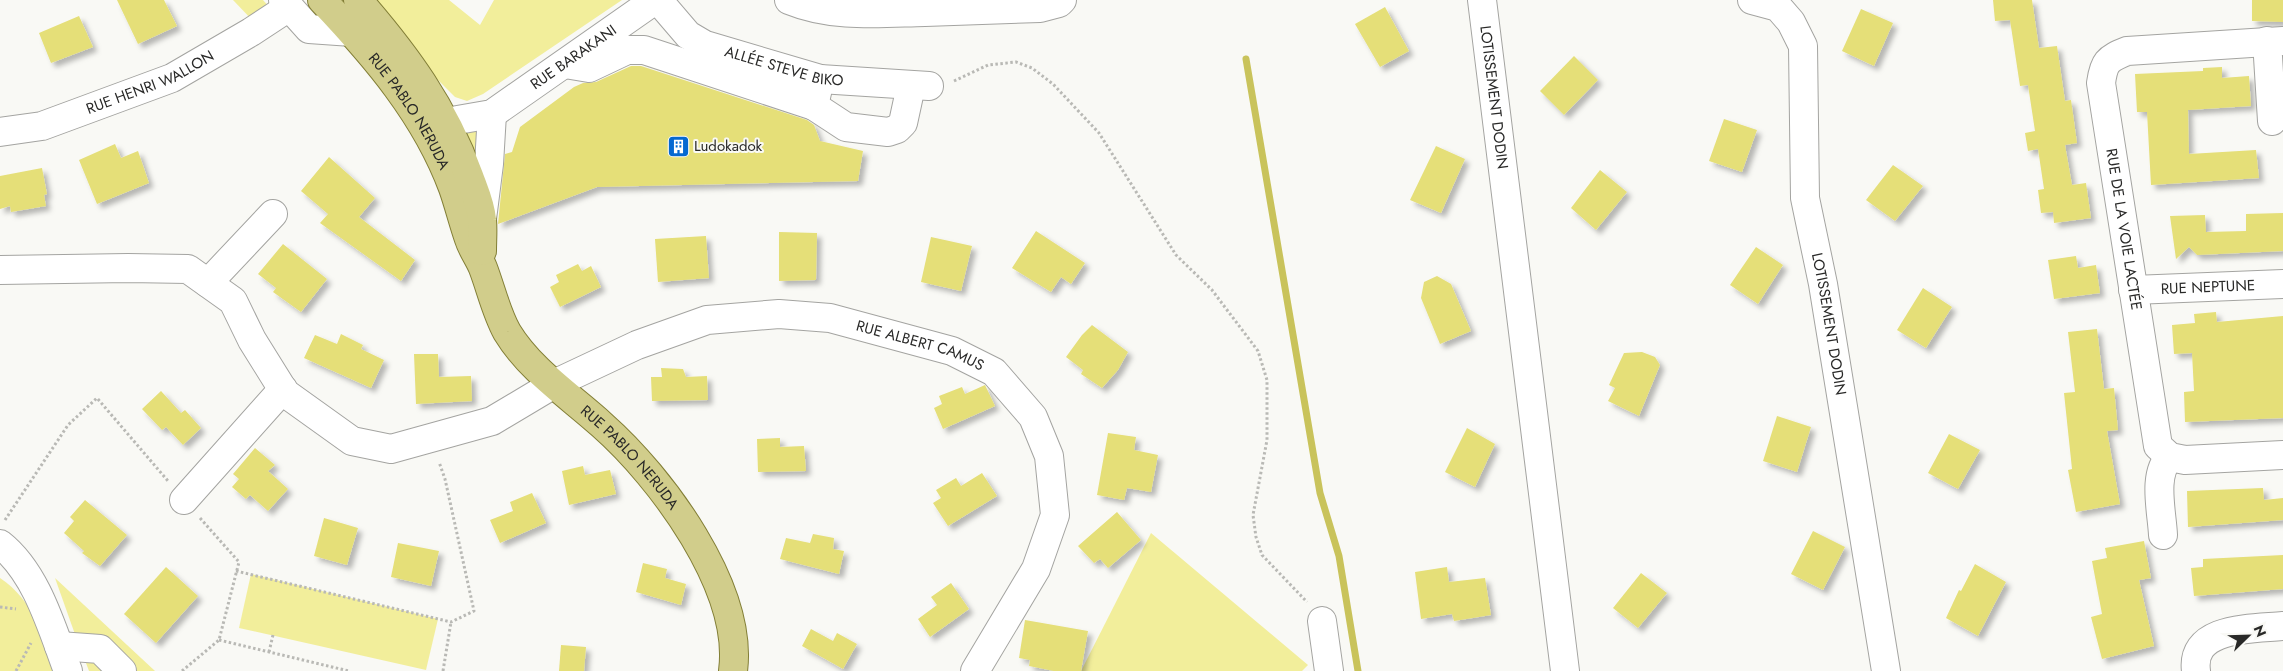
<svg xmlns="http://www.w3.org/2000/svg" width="2283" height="671" font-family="Jost,sans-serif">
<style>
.green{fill:#f2ee9b}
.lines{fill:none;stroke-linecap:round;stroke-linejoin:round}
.stream{stroke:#c9c35b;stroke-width:7}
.building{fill:#e5df78;filter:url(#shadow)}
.minor-casing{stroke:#a4a4a1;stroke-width:30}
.major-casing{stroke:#827e36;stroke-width:30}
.path{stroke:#b9b9b5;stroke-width:3;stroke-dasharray:2.5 2.5;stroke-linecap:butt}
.minor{stroke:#fff;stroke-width:28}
.major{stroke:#d1cd8b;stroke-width:28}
.labels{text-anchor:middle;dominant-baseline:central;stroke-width:4;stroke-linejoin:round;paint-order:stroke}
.street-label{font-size:15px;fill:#292928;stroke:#f9f9f5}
.poi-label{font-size:15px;fill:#292928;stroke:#f9f9f5;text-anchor:start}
</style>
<defs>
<filter id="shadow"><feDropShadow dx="4.5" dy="4.5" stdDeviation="2.5" flood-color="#0004"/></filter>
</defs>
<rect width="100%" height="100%" fill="#f9f9f5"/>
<g class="green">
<polygon points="233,0 263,0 271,9 254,22"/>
<polygon points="371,0 449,0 480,25 494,0 622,0 483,94 467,101 455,97 435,77"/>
<polygon points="484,127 483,168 462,131"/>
<polygon points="1151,533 1308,665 1302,671 1081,671"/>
<polygon points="251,574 438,619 426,670 239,628"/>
<path d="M0,578C33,600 43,635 56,671H0Z"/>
<polygon points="55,578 155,671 130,671 77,640"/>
<polygon points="93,659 111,671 89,671 86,663"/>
</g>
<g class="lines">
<polyline class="stream" points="1246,59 1320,493 1339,556 1358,671"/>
</g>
<g class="building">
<polygon points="117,0 164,0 177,26 138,44"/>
<polygon points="1993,0 2032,0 2039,48 2057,46 2065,101 2071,100 2077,143 2065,145 2072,185 2086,183 2091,218 2054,223 2053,212 2041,213 2038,190 2044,189 2038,149 2028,151 2025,133 2035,131 2028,85 2020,86 2010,20 1995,21"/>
<polygon points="2252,0 2283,0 2283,22 2252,21"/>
<polygon points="1385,7 1409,51 1380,67 1355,24"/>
<polygon points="1861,9 1893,23 1874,66 1842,51"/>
<polygon points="79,16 93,47 51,63 39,33"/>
<polygon points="1574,56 1598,80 1564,115 1540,91"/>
<polygon points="631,66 641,66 807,120 814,125 820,141 863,151 858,181 597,187 498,224 505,154 512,152 520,127 574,87 583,83 596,82"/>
<polygon points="2222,67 2222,78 2249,76 2251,106 2188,110 2189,154 2256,150 2259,178 2151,185 2147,112 2137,112 2135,74 2203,71 2203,68"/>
<polygon points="1724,119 1757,130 1742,172 1709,161"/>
<polygon points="115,144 121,158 138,151 149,183 97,204 79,160"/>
<polygon points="1436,146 1465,159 1441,213 1410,200"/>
<polygon points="329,157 375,198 359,217 415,260 401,281 320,223 328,214 301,191"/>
<polygon points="1893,165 1923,186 1895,221 1866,200"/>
<polygon points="42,168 47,194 44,195 46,206 11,212 10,206 0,209 0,176"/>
<polygon points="1600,170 1627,192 1596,230 1571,208"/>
<polygon points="2283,213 2283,251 2197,255 2189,247 2176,259 2170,216 2205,215 2206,232 2246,231 2246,214"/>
<polygon points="1036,231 1085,263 1071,284 1061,277 1051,292 1012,268"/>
<polygon points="779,232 817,233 816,280 779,281"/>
<polygon points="706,236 709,278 658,282 655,239"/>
<polygon points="931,237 972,246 961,291 921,282"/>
<polygon points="283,244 327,279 301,312 273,292 276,288 258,274"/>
<polygon points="1756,247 1783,265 1758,304 1730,285"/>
<polygon points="2076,256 2078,268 2096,265 2100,293 2054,299 2048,260"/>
<polygon points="578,264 582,271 591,266 601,287 560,307 550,287 559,282 556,275"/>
<polygon points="1437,276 1451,284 1471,331 1440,344 1421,298 1424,282"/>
<polygon points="1923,288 1952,307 1926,348 1897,330"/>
<polygon points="2216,312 2217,322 2283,316 2283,418 2185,422 2184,392 2194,391 2192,353 2174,354 2172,325 2195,323 2194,314"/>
<polygon points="1092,325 1128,352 1118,370 1102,388 1081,374 1083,370 1066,357 1082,335"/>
<polygon points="2097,329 2104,389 2114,388 2118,430 2107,431 2120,504 2076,512 2068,470 2072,469 2064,393 2075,392 2068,332"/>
<polygon points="341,334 363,345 361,349 384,360 371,388 304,358 315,335 337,344"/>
<polygon points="1642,352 1655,357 1660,365 1639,416 1608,401 1615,388 1609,385 1624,353"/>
<polygon points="414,354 438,354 439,377 471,376 472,401 416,404"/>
<polygon points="661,368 683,369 686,377 707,376 708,400 652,401 651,377 662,377"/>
<polygon points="985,385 995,406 943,429 934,408 942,404 939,396 962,387 965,394"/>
<polygon points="161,391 181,413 185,410 201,428 183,445 166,427 162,430 142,409"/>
<polygon points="1777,416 1811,427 1797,472 1763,461"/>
<polygon points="1467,428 1495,444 1475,487 1445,472"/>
<polygon points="1108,433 1136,437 1134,450 1158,455 1151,492 1127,488 1124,500 1097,495"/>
<polygon points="1949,434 1980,450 1958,489 1928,473"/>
<polygon points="780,438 780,447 804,446 806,471 758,472 757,439"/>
<polygon points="255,448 275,465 268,471 288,489 268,511 250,495 246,499 232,487 239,479 233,474"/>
<polygon points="583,466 585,475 610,470 616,494 569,505 562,471"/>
<polygon points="982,473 997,496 948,526 933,503 941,498 936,490 956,478 961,486"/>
<polygon points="2263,488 2264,500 2283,498 2283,520 2188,527 2187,491"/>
<polygon points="532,493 546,523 500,543 490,520 513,511 510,502"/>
<polygon points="85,500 127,535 100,566 82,553 84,551 64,533 74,521 70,517"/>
<polygon points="1117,512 1141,540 1108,568 1100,559 1094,563 1078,546"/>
<polygon points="324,518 358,528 347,565 314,556"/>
<polygon points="1813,531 1845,547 1823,590 1791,574"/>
<polygon points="813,534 834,538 833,549 844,551 839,574 780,559 786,538 810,543"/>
<polygon points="2144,541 2151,578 2139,580 2154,646 2102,659 2091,617 2102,614 2092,561 2107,558 2105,548"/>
<polygon points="398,543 439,551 431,586 391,577"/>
<polygon points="2283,555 2283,589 2194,596 2191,568 2203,567 2203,559"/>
<polygon points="643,563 667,569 665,578 686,584 681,605 636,592"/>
<polygon points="1975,564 2006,582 1978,636 1946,618 1959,590 1961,591"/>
<polygon points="166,567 198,596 156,643 124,614"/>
<polygon points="1447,567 1449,582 1485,578 1491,615 1454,621 1452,614 1421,619 1415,572"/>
<polygon points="1641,573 1667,593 1638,628 1613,608"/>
<polygon points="951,583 969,609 930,637 918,619 937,605 931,597"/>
<polygon points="1025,620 1088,631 1081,671 1054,671 1029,666 1030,660 1019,658"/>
<polygon points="811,629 833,641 837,633 857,644 843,669 802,646"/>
<polygon points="561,645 586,647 584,671 559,671"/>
</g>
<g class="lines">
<defs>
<g id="minor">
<polyline points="283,0 309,29 352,32"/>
<path id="s1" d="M658,0L688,35L705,45L820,79L929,86"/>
<path d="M789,0C833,18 879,13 925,12C964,11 1002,9 1040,8L1059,3L1062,0"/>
<path id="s2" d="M1482,0L1565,671"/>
<path id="s3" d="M1752,0L1778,7L1791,22L1803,46L1805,198L1823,284L1886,671"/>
<polyline points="2267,41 2272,121"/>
<path id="s4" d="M2283,41L2127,51C2107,59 2104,62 2101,83L2158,446L2170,457L2185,460L2283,455"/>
<polyline points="565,64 589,68 627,50 644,50 814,106 820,79"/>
<polyline points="814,106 846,127 888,132 897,129 903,123 911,86"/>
<path id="s5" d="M423,115L446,122L492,114L655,0"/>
<path id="s6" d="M0,132L42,126L172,78L251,32L289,7"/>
<polyline points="482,219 489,164 492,114"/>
<path id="s7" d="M0,270L128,268L188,269L233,301L252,340L285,393L352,441L391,449L492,421L554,384L637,345L707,320L779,314L830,318L952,351L994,372L1033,417L1049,456L1055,515L1036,569L975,671"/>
<polyline points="208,283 273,214"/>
<path id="s8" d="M2133,290L2283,284"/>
<polyline points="184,500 283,389"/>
<path d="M2163,535C2162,512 2152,474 2170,457"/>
<path d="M0,544C37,573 52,629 68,671"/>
<polyline points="1322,621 1329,671"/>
<polyline points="59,646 100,649 122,671"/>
<path d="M2196,671C2190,626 2253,629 2283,626"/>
</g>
<g id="major">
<path id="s9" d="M322,0C375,56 426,115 453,188C459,205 463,222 469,239C472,249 479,258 483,268C491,289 496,312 507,332C530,370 570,396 602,425C661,477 744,588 733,671"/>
<path d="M358,0C406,55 444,107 469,176C474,190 481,205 482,220C483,230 482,240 482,251"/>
</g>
</defs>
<use href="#minor" class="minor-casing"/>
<use href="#major" class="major-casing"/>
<g class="path">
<polyline points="954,81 988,65 1016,62 1032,68 1053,84 1099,133 1176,255 1212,290 1258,351 1267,380 1267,440 1253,515 1256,537 1262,555 1307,602"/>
<polyline points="5,520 68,425 97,398 168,481"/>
<polyline points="236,571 451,622 474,611 445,479 439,462"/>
<polyline points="0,607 16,609"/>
<polyline points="219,640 349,671"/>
<polyline points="269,652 273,635"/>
<polyline points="16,671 31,643"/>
<polyline points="182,671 219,640 239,562 200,518"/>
<polyline points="443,671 451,622"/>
</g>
<use href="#minor" class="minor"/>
<use href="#major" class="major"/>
</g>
<defs>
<symbol id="building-square" viewBox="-11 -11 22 22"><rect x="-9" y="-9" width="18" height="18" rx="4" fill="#0569d1" stroke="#f9f9f5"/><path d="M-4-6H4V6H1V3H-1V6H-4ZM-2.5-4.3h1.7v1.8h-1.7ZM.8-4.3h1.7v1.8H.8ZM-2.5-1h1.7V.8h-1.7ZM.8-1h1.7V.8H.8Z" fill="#fff"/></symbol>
</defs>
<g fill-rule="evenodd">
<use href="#building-square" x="666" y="134" width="25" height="25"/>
</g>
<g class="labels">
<g class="street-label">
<text stroke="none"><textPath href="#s5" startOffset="170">RUE BARAKANI</textPath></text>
<text stroke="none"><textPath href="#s1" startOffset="148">ALLÉE STEVE BIKO</textPath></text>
<text stroke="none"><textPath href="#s6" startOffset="159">RUE HENRI WALLON</textPath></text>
<text stroke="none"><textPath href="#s2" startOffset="98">LOTISSEMENT DODIN</textPath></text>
<text stroke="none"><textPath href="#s9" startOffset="142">RUE PABLO NERUDA</textPath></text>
<text stroke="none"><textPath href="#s4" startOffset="349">RUE DE LA VOIE LACTÉE</textPath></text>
<text stroke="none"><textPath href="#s8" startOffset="75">RUE NEPTUNE</textPath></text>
<text stroke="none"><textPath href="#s3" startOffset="354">LOTISSEMENT DODIN</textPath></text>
<text stroke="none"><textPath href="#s7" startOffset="1032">RUE ALBERT CAMUS</textPath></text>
<text stroke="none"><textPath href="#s9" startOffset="561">RUE PABLO NERUDA</textPath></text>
</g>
<g class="poi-label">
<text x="694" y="146">Ludokadok</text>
</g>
</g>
<g transform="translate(2248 636) rotate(67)" stroke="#f9f9f5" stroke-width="4" paint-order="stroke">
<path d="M0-4L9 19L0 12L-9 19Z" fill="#292928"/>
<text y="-8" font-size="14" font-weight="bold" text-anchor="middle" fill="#292928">N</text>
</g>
</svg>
